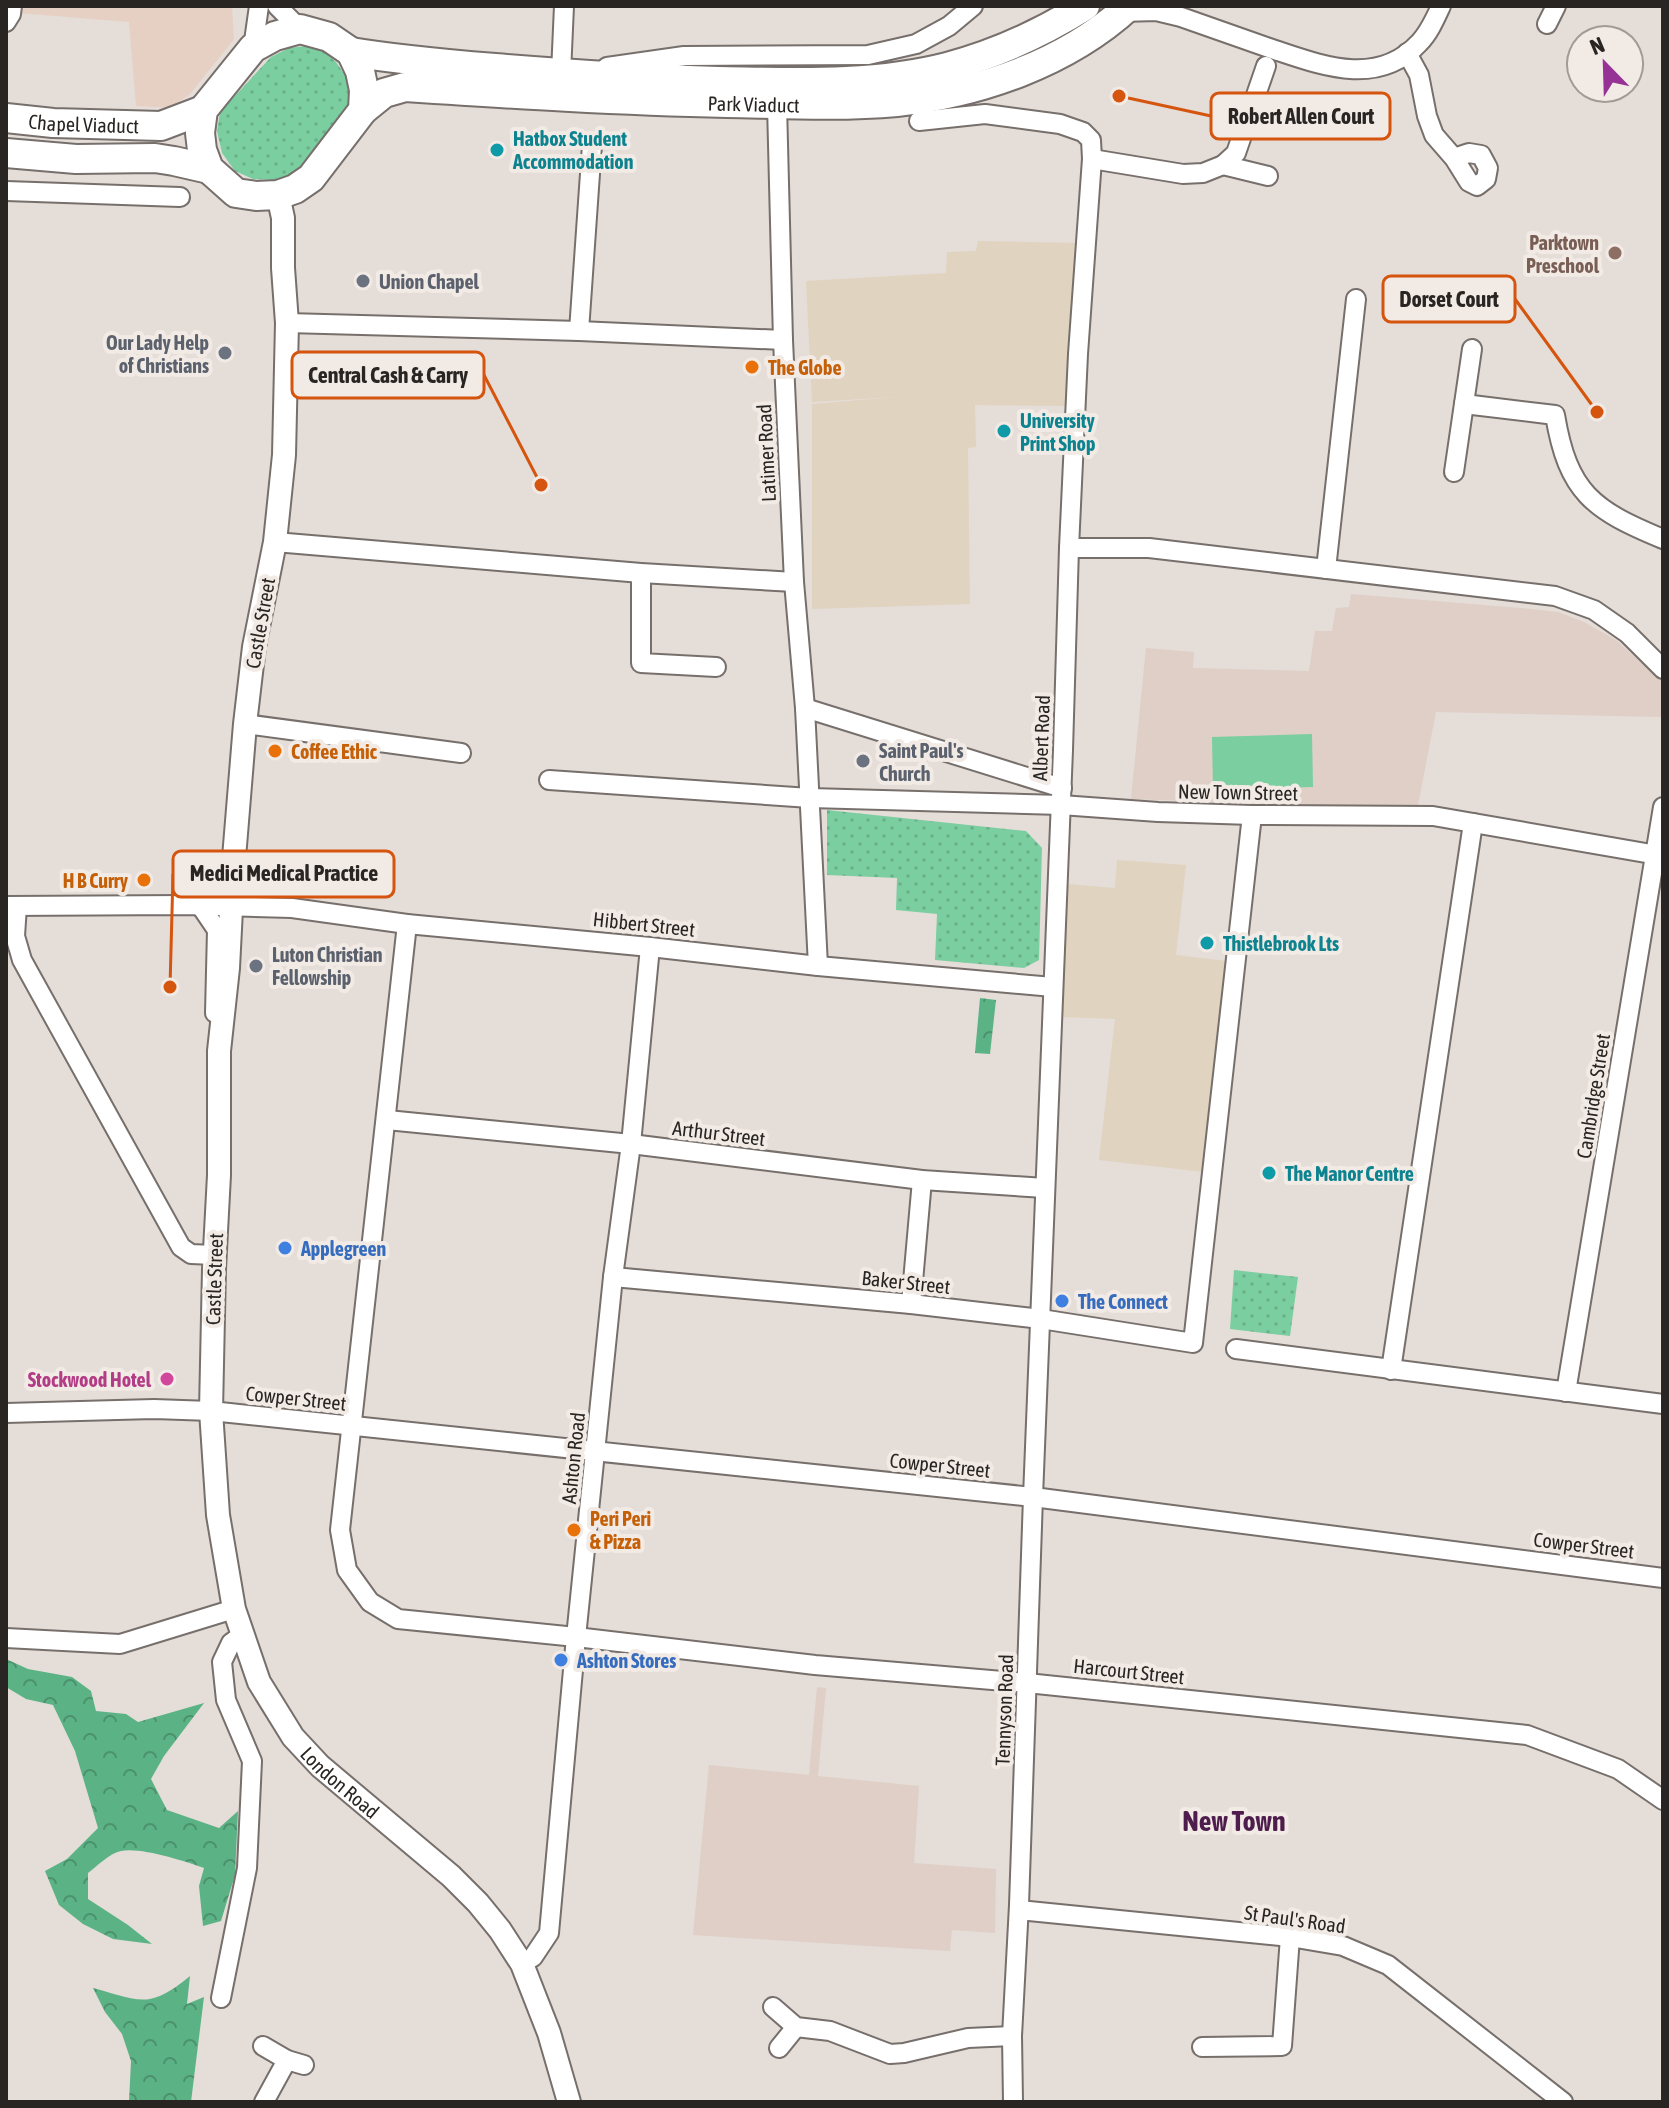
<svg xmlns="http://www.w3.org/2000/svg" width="1669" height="2108" font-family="'Asap Condensed',sans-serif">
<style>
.commercial{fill:#e6d0c3}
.industrial{fill:#e0d3bf}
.built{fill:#dfcfc6}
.grass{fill:url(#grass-dots)}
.forest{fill:url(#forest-crowns)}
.pitch{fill:#7acea0}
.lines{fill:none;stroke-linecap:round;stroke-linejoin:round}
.minor-casing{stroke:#766f6b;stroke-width:22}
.tertiary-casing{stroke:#766f6b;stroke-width:26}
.trunk-casing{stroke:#766f6b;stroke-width:32}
.minor{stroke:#fff;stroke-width:18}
.tertiary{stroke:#fff;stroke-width:22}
.trunk{stroke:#fff;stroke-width:28}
.culture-dot{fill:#0f9aa8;stroke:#f2eae5;stroke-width:3}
.education-dot{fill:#8d6e63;stroke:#f2eae5;stroke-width:3}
.worship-dot{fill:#6b7280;stroke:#f2eae5;stroke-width:3}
.food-dot{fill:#e8710a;stroke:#f2eae5;stroke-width:3}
.shop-dot{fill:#3f7fe0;stroke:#f2eae5;stroke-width:3}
.hotel-dot{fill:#d1479c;stroke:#f2eae5;stroke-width:3}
.labels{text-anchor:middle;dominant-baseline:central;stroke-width:8;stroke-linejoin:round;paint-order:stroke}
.street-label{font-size:20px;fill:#282523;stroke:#f2eae5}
.culture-label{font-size:20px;font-weight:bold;fill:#0d838f;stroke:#f2eae5;text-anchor:start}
.education-label{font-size:20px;font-weight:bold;fill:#785e54;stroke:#f2eae5;text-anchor:end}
.worship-label{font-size:20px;font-weight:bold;fill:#5b616d;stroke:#f2eae5;text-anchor:start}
.food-label{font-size:20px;font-weight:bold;fill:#c56008;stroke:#f2eae5;text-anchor:start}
.shop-label{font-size:20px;font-weight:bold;fill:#366cbe;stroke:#f2eae5;text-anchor:start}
.hotel-label{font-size:20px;font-weight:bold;fill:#b23c85;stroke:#f2eae5;text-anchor:end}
.district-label{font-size:28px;font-weight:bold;fill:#4e1d4d;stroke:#f2eae5}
.leader{fill:none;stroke:#d5540e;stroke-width:3}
.callout-dot{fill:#d5540e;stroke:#f2eae5;stroke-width:3}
.callout{fill:#f2eae5;stroke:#d5540e;stroke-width:3}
.callout-label{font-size:22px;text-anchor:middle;font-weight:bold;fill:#282523}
</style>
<defs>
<pattern id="grass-dots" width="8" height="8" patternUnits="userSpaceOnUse" patternTransform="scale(2)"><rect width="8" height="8" fill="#7acea0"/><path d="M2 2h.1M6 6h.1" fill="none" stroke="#6ab18a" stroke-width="1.8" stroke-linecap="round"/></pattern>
<pattern id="forest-crowns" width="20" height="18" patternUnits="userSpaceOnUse" patternTransform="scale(2)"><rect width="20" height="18" fill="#5bb385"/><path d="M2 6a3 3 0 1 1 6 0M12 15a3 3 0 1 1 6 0" fill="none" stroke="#4b916c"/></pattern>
</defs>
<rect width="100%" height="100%" fill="#e5ddd8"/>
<polygon class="commercial" points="6,6 232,6 234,39 190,94 170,108 136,106 129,22 6,12"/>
<g class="industrial">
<polygon points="978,241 1075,243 1068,406 975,405 976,447 968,448 970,604 812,609 812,404 896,397 812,402 806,281 946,273 947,252 976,251"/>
<polygon points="1117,860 1186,865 1176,955 1226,961 1204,1172 1099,1160 1115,1019 1061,1017 1067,884 1115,888"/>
</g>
<g class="built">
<polygon points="1351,594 1531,609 1558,612 1584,622 1616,640 1663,683 1663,717 1436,712 1418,805 1338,806 1131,799 1146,648 1194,652 1193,668 1309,671 1315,631 1332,631 1336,608 1349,607"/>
<polygon points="817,1687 826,1688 818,1776 919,1786 914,1863 996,1869 995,1933 952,1930 950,1951 693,1935 709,1765 809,1775"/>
</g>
<g class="grass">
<polygon points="306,46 321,49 336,62 349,81 348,106 294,174 273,180 253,179 235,171 222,153 217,131 220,112 271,57 289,48"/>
<polygon points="827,810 1026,831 1042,848 1039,960 1024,968 935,960 937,914 896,910 897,878 827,875"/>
<polygon points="1234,1270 1298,1277 1290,1336 1230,1329"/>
</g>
<g class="forest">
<polygon points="980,998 996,1000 990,1054 975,1053"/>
<path d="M6,1659L28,1669L72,1677L91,1691L96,1711L126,1714L138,1722L204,1703L164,1756L151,1779L167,1810L219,1828L238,1811L235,1875L221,1921L203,1926L199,1886L204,1868C184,1861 141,1847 121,1851C110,1853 97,1866 88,1873V1899L128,1925L152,1944L113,1939L83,1924L59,1905L45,1871L67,1859L98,1828L75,1751L53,1705L26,1699L6,1687Z"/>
<path d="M190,1976L187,2004L204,1997L191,2102H129L131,2061L122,2034L105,2012L93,1988C110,1992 133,2002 150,1999C165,1996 179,1985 190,1976Z"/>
</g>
<polygon class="pitch" points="1312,734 1313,787 1213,790 1212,737"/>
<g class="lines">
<defs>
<g id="minor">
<polyline points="277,6 300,29"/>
<polyline points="564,6 561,73 570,72"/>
<path d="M1122,12L1156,11L1181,17C1212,28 1243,39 1275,50C1323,66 1378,87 1419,43C1429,33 1435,19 1441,6"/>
<polyline points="6,22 11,14 12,6"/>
<polyline points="1547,24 1556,6"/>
<polyline points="253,48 259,6"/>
<polyline points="1407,53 1419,75 1427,116 1434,135 1454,158 1469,182 1477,186 1486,179 1488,168 1481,155 1469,153 1454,158"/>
<polyline points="607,67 684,56 868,55 916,44 949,26 973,6"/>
<polyline points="777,105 783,340 794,582 805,708 818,966"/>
<polyline points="919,121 985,114 1060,124 1083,132 1091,140 1092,159 1078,354 1069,548 1063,750 1033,1497 1019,1905 1012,2036 1013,2102"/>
<polyline points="1092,159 1183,174 1203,173 1223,165 1236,153 1266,66"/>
<polyline points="1223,165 1268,176"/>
<polyline points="6,191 180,197"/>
<polyline points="287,323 579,331 783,340"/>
<polyline points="579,331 592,145"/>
<path d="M1464,404L1555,415C1568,493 1593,510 1663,539"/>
<polyline points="1454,472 1472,349"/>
<polyline points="275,542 641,573 794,582"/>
<polyline points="1069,548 1149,548 1555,596 1594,610 1627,633 1663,669"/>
<polyline points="1326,569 1356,299"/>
<polyline points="641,573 641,663 716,667"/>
<polyline points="805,708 1062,788"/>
<polyline points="245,724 461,753"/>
<polyline points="549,780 810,798 1061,805 1158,812 1252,815 1433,816 1663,856"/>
<polyline points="200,905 217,930 215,1013"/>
<polyline points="6,906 184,905 292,908 407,924 650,947 818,966 1053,987"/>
<polyline points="17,906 15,936 22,960 181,1247 191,1254 214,1255"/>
<polyline points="407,924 340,1530 347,1570 370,1602 398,1619 576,1637 815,1665 1027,1683 1527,1735 1618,1769 1663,1800"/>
<polyline points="387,1120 631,1144 922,1180 1045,1188"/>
<polyline points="613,1277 911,1304 1041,1319 1193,1343 1252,815"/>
<polyline points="911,1304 922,1180"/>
<polyline points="1236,1349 1663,1404"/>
<polyline points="1391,1370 1473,823"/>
<polyline points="1566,1392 1663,807"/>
<polyline points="6,1413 154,1409 211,1411 1033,1497 1663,1578"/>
<polyline points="6,1638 120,1644 234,1609"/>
<polyline points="1019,1910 1290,1937 1343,1946 1388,1965 1563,2102"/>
<polyline points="522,1964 533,1957 549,1933 576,1637 613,1277 631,1144 650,947"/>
<polyline points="221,1998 247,1868 252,1761 226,1700 222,1662 231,1643 242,1635"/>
<polyline points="773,2007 796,2027 830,2031 890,2054 904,2053 968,2038 1012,2036"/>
<polyline points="263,2046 287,2060"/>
<polyline points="1202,2047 1282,2046 1290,1937"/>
<polyline points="779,2048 796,2027"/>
<polyline points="264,2102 287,2060 304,2065"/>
</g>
<g id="tertiary">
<path id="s1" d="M278,195L283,218V268L287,323L284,455L275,542L254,647L245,724L233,870L228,968L219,1051V1175L214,1269L211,1411L218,1515L234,1609L259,1682L293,1737L320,1766L451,1876L478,1903L500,1930L522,1964L549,2033L569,2102"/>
</g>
<g id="trunk">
<polygon points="300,29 329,37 351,52 360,71 364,90 363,110 311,178 295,189 278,195 256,196 236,193 209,169 202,150 200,133 203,110 253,48 275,36"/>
<path d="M351,52C399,60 446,64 495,68C569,74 644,79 718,81C794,82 873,86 947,67C996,54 1042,33 1085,6"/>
<path id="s2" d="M363,110L384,93L405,87C512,94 619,101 727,103C783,104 840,107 897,102C980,93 1067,63 1129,6"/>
<path id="s3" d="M6,118L53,123L161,126L203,110"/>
<polyline points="6,153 76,159 155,158 174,161 209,169"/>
</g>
</defs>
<use href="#minor" class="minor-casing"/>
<use href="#tertiary" class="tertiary-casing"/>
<use href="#trunk" class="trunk-casing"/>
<use href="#minor" class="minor"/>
<use href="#tertiary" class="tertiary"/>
<use href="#trunk" class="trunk"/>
</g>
<g class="culture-dot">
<circle cx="497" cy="150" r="8"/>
<circle cx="1004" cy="431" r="8"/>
<circle cx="1207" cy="943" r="8"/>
<circle cx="1269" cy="1173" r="8"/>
</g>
<circle class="education-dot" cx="1615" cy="253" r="8"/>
<g class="worship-dot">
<circle cx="363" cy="281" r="8"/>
<circle cx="225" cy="353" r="8"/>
<circle cx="863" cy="761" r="8"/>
<circle cx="256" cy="966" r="8"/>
</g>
<g class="food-dot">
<circle cx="752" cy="367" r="8"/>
<circle cx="275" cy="751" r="8"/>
<circle cx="144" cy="880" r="8"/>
<circle cx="574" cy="1530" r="8"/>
</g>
<g class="shop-dot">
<circle cx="285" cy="1248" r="8"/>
<circle cx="1062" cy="1301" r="8"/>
<circle cx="561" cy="1660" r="8"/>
</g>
<circle class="hotel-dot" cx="167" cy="1379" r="8"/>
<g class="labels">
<g class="street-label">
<text stroke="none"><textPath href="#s2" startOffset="398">Park Viaduct</textPath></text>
<text stroke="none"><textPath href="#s3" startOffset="78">Chapel Viaduct</textPath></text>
<text transform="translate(766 453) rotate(-93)">Latimer Road</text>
<text transform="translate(260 623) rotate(-80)">Castle Street</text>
<text transform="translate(1041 738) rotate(-88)">Albert Road</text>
<text transform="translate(1238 792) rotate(1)">New Town Street</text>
<text transform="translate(644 924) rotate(6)">Hibbert Street</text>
<text transform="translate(1593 1096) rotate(-81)">Cambridge Street</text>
<text transform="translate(719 1133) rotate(7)">Arthur Street</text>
<text transform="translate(214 1279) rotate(-88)">Castle Street</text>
<text transform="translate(906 1282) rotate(6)">Baker Street</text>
<text transform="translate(296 1398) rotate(6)">Cowper Street</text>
<text transform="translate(573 1458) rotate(-84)">Ashton Road</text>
<text transform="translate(940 1465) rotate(6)">Cowper Street</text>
<text transform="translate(1584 1545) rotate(7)">Cowper Street</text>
<text transform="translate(1129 1671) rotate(6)">Harcourt Street</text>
<text transform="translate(1004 1710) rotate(-88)">Tennyson Road</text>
<text stroke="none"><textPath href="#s1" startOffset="1628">London Road</textPath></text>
<text transform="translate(1295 1919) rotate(8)">St Paul's Road</text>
</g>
<g class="culture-label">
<text x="513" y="138">Hatbox Student<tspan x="513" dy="23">Accommodation</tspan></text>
<text x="1020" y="420">University<tspan x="1020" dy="23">Print Shop</tspan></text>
<text x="1223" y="943">Thistlebrook Lts</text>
<text x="1285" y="1173">The Manor Centre</text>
</g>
<g class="education-label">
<text x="1599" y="242">Parktown<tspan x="1599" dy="23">Preschool</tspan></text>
</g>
<g class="worship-label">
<text x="379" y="281">Union Chapel</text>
<text x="209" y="342" text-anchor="end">Our Lady Help<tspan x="209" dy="23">of Christians</tspan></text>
<text x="879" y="750">Saint Paul's<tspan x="879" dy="23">Church</tspan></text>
<text x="272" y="954">Luton Christian<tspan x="272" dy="23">Fellowship</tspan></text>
</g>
<g class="food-label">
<text x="768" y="367">The Globe</text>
<text x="291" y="751">Coffee Ethic</text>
<text x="128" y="880" text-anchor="end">H B Curry</text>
<text x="590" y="1518">Peri Peri<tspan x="590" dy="23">&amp; Pizza</tspan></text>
</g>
<g class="shop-label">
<text x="301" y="1248">Applegreen</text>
<text x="1078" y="1301">The Connect</text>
<text x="577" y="1660">Ashton Stores</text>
</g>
<g class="hotel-label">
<text x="151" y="1379">Stockwood Hotel</text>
</g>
<g class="district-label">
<text x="1234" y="1821">New Town</text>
</g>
</g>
<path class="leader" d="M1119 96L1211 116M1597 412L1515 299M541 485L484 375M170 987L173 874"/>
<g class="callout-dot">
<circle cx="1119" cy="96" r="8"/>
<circle cx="1597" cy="412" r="8"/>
<circle cx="541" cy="485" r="8"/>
<circle cx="170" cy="987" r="8"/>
</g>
<g class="callout">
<rect x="1211" y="93" width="179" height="46" rx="8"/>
<rect x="1383" y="276" width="132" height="46" rx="8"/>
<rect x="292" y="352" width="192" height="46" rx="8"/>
<rect x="173" y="851" width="221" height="46" rx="8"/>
</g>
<g class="callout-label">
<text x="1301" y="124">Robert Allen Court</text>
<text x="1449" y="307">Dorset Court</text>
<text x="388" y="383">Central Cash &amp; Carry</text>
<text x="284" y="881">Medici Medical Practice</text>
</g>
<rect width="1669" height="2108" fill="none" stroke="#282523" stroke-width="16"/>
<g transform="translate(1605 64) rotate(337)"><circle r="38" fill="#f2eae5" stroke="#a19b97" stroke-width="2"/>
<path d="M0-6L14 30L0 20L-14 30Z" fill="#963196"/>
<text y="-12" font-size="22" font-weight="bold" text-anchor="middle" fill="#282523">N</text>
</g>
</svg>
